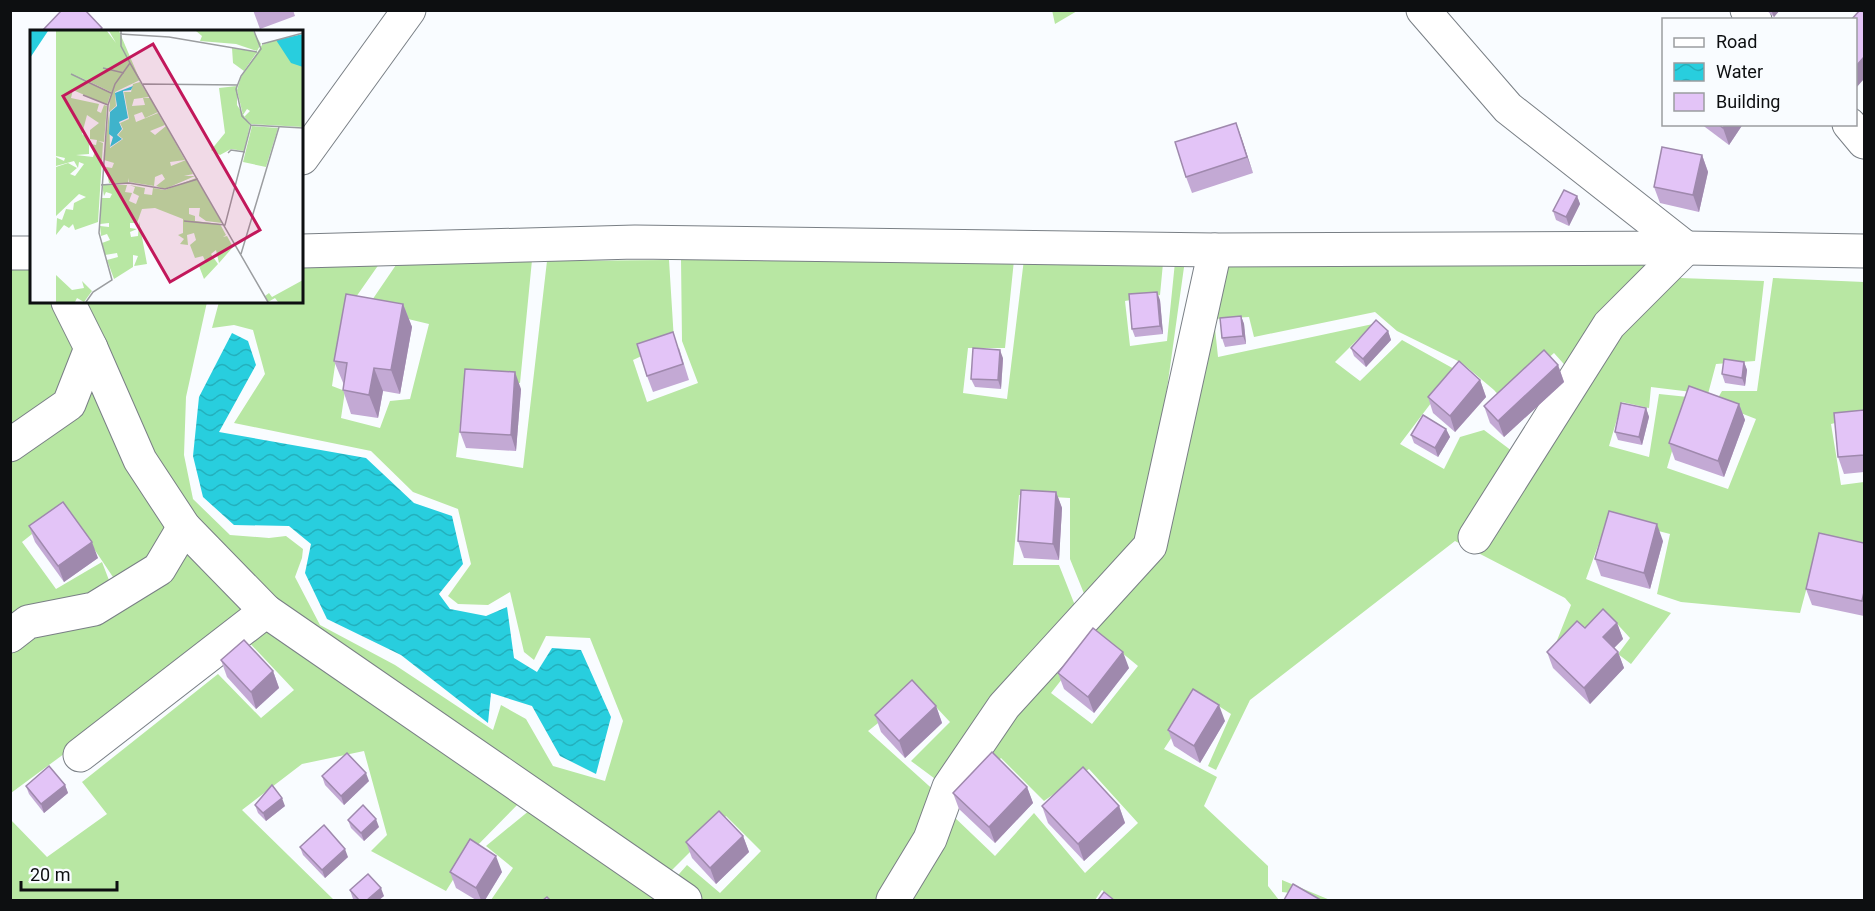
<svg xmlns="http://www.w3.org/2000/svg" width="1875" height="911" font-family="Roboto,sans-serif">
	<defs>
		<pattern id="water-waves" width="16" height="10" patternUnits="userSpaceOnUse" patternTransform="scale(1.5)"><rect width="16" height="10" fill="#28cede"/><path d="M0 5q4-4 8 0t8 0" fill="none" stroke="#23b0bd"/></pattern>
	</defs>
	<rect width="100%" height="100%" fill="#f9fcff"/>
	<g fill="#b8e7a3">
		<polygon points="1052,10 1077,10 1077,11 1055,24"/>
		<polygon points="10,257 31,257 32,302 65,302 86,341 66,400 10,438"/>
		<polygon points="384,257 342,317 332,386 345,391 341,418 380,428 390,401 410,399 429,324 366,309 398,262 532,260 520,383 466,377 456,457 523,468 547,261 669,260 674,341 633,360 647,402 698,383 682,341 681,259 1014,260 1005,348 968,348 963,393 1007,399 1024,259 1163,263 1160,295 1125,301 1130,346 1167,341 1175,262 1185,260 1146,539 1085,596 1070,559 1070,498 1019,495 1013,565 1059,565 1076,608 942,784 911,761 950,722 920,690 868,731 938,794 886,900 699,900 672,882 687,865 720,893 761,851 726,816 666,876 332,650 188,521 74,302 207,302 186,397 184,455 193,499 230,535 269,538 286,536 303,549 302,558 295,577 320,625 395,665 493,730 501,705 526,719 553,766 605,781 623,721 590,638 546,636 534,660 524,652 510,592 488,605 458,604 448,596 471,564 458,509 413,492 371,451 234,423 265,374 253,330 234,325 212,328 219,302 302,302 302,261"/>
		<polygon points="1653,257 1571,372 1554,353 1502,399 1494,390 1462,363 1397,331 1375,312 1254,337 1249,317 1214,319 1218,357 1373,324 1335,362 1360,381 1402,340 1456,370 1400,444 1444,469 1460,437 1484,430 1520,457 1652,277 1764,281 1755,361 1716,364 1708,394 1651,387 1649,408 1622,402 1609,446 1649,457 1659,394 1688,397 1667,468 1728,489 1756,419 1715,403 1722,391 1757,391 1773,278 1864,282 1864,416 1831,424 1841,485 1864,482 1864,550 1819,542 1800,613 1681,602 1657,594 1670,534 1608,518 1586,579 1671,613 1631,664 1618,654 1630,638 1609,615 1590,631 1581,624 1554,648 1571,605 1565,598 1455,541 1250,700 1216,770 1208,766 1231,714 1200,694 1164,749 1217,777 1204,806 1268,866 1268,886 1279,900 1115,900 1102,890 1095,900 903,900 950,813 995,856 1034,813 1085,873 1138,823 1089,769 1044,801 1001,758 964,794 1077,627 1092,641 1051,693 1092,724 1138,666 1087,624 1159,552 1200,261"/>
		<polygon points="92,352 179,525 119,586 66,507 22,542 56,589 102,562 112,588 11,625 11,452"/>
		<polygon points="189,533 259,610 11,793 10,651"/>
		<polygon points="270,616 523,799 469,854 446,891 371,851 387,835 364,751 302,764 242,810 334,900 11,900 10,819 47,857 107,814 82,782 218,674 261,718 294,690 245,638"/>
		<polygon points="530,810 666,900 491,900 513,868 486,846"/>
		<path d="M1282,880L1330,900C1310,900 1301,893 1282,892Z"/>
	</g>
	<polygon fill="url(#water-waves)" points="232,333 248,341 256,365 219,432 366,458 414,503 452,516 463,564 439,594 450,609 486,616 507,607 514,658 537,672 552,648 581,650 611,717 596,774 560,756 532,706 491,693 488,723 401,655 327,619 305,573 311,544 289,526 234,525 203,497 193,456 199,397"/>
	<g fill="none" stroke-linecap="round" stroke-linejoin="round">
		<g stroke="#797f85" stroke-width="35">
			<g id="minor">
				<polyline points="1423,10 1508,108 1686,248 1609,325 1475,537"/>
				<polyline points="1747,10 1755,20"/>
				<polyline points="1849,124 1864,142"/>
				<polyline points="302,158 409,10"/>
				<polyline points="302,251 635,242 1215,250 1686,248 1864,251"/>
				<polyline points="10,253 32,253"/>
				<polyline points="68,302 91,348 140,460 184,527 266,611 685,900"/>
				<polyline points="10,445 69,404 91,348"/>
				<polyline points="10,636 28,622 94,609 159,569 184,527"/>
				<polyline points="80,755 266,611"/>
				<polyline points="893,900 930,839 949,787 1004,706 1150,546 1215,250"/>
			</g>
		</g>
		<use href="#minor" stroke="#fff" stroke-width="33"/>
	</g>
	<g fill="#c3a9d4">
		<polygon points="253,10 293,10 295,16 260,29"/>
		<polygon points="1766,10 1780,10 1774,17"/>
		<polygon points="1236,123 1253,173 1192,193 1186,177"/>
		<polygon points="1701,124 1743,124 1729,145"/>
		<polygon points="1702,155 1708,172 1699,212 1660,203 1654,187"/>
		<polygon points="1577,196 1580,204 1569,226 1556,220 1553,211"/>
		<polygon points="1160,300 1163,334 1135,337 1132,329"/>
		<polygon points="403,304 412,327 400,394 383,391 378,418 351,414 343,390 344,385 334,361"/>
		<polygon points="1241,316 1244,324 1246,344 1225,347 1222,338"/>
		<polygon points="1388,331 1391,340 1366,367 1354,356 1351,348"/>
		<polygon points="679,348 689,380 653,392 647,376"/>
		<polygon points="1003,358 1001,389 975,387 971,379"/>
		<polygon points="1744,362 1747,370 1745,386 1725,383 1722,374"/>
		<polygon points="1558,365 1564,382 1504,437 1490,423 1484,406"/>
		<polygon points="1480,380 1486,397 1455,432 1433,413 1428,397"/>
		<polygon points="521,389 516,451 466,448 460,432"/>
		<polygon points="1739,404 1745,420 1724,477 1675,460 1669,443"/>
		<polygon points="1646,408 1649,417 1642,445 1618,440 1615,432"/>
		<polygon points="1864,410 1864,472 1844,474 1838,457"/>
		<polygon points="1446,429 1450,437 1438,457 1414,443 1411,435"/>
		<polygon points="1056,492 1062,508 1059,560 1024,558 1018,541"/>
		<polygon points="29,526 98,558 64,582 35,542"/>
		<polygon points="1663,541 1650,589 1601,576 1595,559"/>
		<polygon points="1864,543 1864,616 1812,605 1806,589"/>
		<polygon points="1617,623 1623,639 1614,648 1618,652 1624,668 1590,704 1553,668 1547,652 1585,628"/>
		<polygon points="221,660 273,671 279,688 256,709 227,677"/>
		<polygon points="1129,668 1094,713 1064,689 1058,673"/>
		<polygon points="936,706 942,723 905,758 881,732 875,715"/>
		<polygon points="1225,721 1200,763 1174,746 1168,730"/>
		<polygon points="322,776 369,781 344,805 325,785"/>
		<polygon points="65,785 68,793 44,813 29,794 26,786"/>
		<polygon points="1027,787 1033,803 995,843 959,809 953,793"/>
		<polygon points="255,805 285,806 266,821 258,813"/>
		<polygon points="1042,806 1119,806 1125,823 1084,861 1048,823"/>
		<polygon points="348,820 379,827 364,841 351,828"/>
		<polygon points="743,836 749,852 716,884 692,858 686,842"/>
		<polygon points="300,847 348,857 325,878 303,855"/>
		<polygon points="450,872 502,872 485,900 476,900 456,888"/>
		<polygon points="350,890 384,896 379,900 354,900 353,899"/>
	</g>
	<g fill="#9f89ad">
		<polygon points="1771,10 1780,10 1774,17"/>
		<polygon points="1864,57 1864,79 1856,88 1856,66"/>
		<polygon points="1236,123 1242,139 1253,173 1247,157"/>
		<polygon points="1726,124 1743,124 1729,145 1723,128"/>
		<polygon points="1702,155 1708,172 1699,212 1693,195"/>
		<polygon points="1577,196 1580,204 1569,226 1566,217"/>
		<polygon points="1157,292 1160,300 1163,334 1160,326"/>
		<polygon points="403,304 412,327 400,394 391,370"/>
		<polygon points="1241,316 1244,324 1246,344 1243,336"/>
		<polygon points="1388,331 1391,340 1366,367 1363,359"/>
		<polygon points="1000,350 1003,358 1001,389 998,380"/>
		<polygon points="1744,362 1747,370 1745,386 1742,378"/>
		<polygon points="1558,365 1564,382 1504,437 1498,421"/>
		<polygon points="374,368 383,391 378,418 369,395"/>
		<polygon points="515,372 521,389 516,451 511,435"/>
		<polygon points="1480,380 1486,397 1455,432 1450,416"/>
		<polygon points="1739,404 1745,420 1724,477 1718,461"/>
		<polygon points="1646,408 1649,417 1642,445 1639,437"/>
		<polygon points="1446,429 1450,437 1438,457 1435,448"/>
		<polygon points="1056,492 1062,508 1059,560 1053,544"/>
		<polygon points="1657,524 1663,541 1650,589 1644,573"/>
		<polygon points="92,542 98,558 64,582 58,566"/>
		<polygon points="1617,623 1623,639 1609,653 1603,637"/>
		<polygon points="1123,652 1129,668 1094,713 1088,697"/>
		<polygon points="1618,652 1624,668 1590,704 1584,688"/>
		<polygon points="273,671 279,688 256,709 251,692"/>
		<polygon points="1219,705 1225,721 1200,763 1194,746"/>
		<polygon points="936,706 942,723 905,758 899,741"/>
		<polygon points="366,773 369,781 344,805 341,796"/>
		<polygon points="65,785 68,793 44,813 41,804"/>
		<polygon points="1027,787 1033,803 995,843 989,827"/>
		<polygon points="282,798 285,806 266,821 263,813"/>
		<polygon points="1119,806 1125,823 1084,861 1078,844"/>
		<polygon points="376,819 379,827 364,841 361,833"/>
		<polygon points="743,836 749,852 716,884 710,868"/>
		<polygon points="345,849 348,857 325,878 322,870"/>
		<polygon points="496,856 502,872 485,900 481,900 476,888"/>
		<polygon points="381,888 384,896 379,900 367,900"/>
	</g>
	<g fill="#e3c4f7" stroke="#9f89ad" stroke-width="1.5">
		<polygon points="62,10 85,10 102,28 98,32 41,32"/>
		<polygon points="1860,10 1862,10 1864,13 1864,57 1856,66 1856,20 1851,20"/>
		<polygon points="1236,123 1247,157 1186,177 1175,142"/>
		<polygon points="1718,124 1726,124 1723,128"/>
		<polygon points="1662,147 1702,155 1693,195 1654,187"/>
		<polygon points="1564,190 1577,196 1566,217 1553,211"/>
		<polygon points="1157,292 1160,326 1132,329 1129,294"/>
		<polygon points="346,294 403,304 391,370 374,368 369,395 343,390 347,363 334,361"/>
		<polygon points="1241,316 1243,336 1222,338 1220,318"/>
		<polygon points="1376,320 1388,331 1363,359 1351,348"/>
		<polygon points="673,332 683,364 647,376 637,344"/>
		<polygon points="973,348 1000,350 998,380 971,379"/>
		<polygon points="1544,350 1558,365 1498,421 1484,406"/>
		<polygon points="1724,359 1744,362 1742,378 1722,374"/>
		<polygon points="1459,361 1480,380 1450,416 1428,397"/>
		<polygon points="465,369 515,372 511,435 460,432"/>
		<polygon points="1689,386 1739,404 1718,461 1669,443"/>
		<polygon points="1621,403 1646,408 1639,437 1615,432"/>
		<polygon points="1864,410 1864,455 1838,457 1834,413"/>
		<polygon points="1423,415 1446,429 1435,448 1411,435"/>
		<polygon points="1021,490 1056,492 1053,544 1018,541"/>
		<polygon points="63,502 92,542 58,566 29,526"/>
		<polygon points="1609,511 1657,524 1644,573 1595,559"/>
		<polygon points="1819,533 1864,543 1864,592 1862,601 1806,589"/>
		<polygon points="1603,609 1617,623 1603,637 1618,652 1584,688 1547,652 1577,621 1585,628"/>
		<polygon points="1093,628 1123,652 1088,697 1058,673"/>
		<polygon points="244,640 273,671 251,692 221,660"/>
		<polygon points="912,680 936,706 899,741 875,715"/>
		<polygon points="1193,689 1219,705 1194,746 1168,730"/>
		<polygon points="992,752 1027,787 989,827 953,793"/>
		<polygon points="347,753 366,773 341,796 322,776"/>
		<polygon points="49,766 65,785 41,804 26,786"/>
		<polygon points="1083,767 1119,806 1078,844 1042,806"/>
		<polygon points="272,785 282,798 263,813 255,805"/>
		<polygon points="363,805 376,819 361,833 348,820"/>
		<polygon points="719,811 743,836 710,868 686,842"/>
		<polygon points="324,825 345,849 322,870 300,847"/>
		<polygon points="470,839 496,856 476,888 450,872"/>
		<polygon points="368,874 381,888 367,900 359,900 350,890"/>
		<polygon points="1293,884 1319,899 1318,900 1284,900"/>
		<polygon points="1104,892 1114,900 1098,900"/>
		<polygon points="547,897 550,900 543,900"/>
	</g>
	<g transform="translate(30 30)">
		<rect width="273" height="273" fill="#f9fcff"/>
		<path d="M26,1H77L86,13L79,1H89L110,50L85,62L86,76L79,82L80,118L93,109L88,105L93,99L90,93L99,89L94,62H101L103,54L110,52L119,67L104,69L102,76L115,75L113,68H120L128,82L115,88L112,82L104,85L106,92L128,83L135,95L120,101L125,105L136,96L155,130L140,132L141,136L156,130L163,144L154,146H165L135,159L126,156L135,149L132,144L125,147L124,156L99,152V148L98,153H79L76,137L82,138L84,133L74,130L81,62L41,43L81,63L77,75L43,60L41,68L69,74L67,81L71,83L74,75L77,76L74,112L68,111L73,113L68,192L45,200L43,194L39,198L34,195L26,205L27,188L32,190L36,179L43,180L44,173L56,167L49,164L26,186V137L38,133L47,138L40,144L45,146L54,134L49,132L48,138L44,131L26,136V127L34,131L35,128L26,126ZM57,85L69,93L60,100V109L67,110L66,115L60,114L65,121L63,127L46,125L59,124V109L52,104ZM166,1H223L231,14L227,21L206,14L170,11L172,6ZM246,10L273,37V97L221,94L214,87L220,81L217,79L213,85L207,60L211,47L232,15ZM202,18L227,22L214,41L203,33ZM207,56V75L220,95L214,121L201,119L190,125L181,120L195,103L189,58ZM166,148L192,193L176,191L169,186L170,178H159V184L165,186V191L190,194L196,205L193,207L197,206L203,217L189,233L186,220L181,224L188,234L174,249L169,236L176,233L173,226L165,228L160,215L166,210L164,203L157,205L158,215L150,214L154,209L148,205L153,203V189L125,178L112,179L107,193H100V198L107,199L100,202L101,207L108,206L109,191L117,234L104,236L108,226L103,225V237L84,249L77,230L88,227L87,223L75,225L72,213L80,210L77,204L71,206L70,196L79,197V193L70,194L71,168H80L82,164L76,162L74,166L72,155H97L95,162L102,163L99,171L106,174L109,166L103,163L105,157L99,155L115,158L114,164L122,165L123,158L135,160ZM26,245L42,260L54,258L52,251L62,261L54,272L47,268L45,272H26ZM273,250V272H248L245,268L238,272L235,266L239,263L242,267Z" fill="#b8e7a3" fill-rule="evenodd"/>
		<path d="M222,96L248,98L236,137L213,132Z" fill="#b8e7a3"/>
		<path d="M0,1H18L0,28ZM273,4V37L261,33L246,10ZM103,56L101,60L93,61L98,88L89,92L92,99L87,105L92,109L80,117L83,107L79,104L80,82L87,76L85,63Z" fill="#28cede"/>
		<path fill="none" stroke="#9b9da0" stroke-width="1.5" d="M91,1V16L100,33M224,1L231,19L211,46L206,59L212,86L221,95L273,98M90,4L139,7L227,22M232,14L273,3M73,38L94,43M41,44L81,63M113,54L208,55M53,65L78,75M198,123L201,120L215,122M71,155L99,153L135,159L168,149M154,191L195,195L221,95M211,224L249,97M56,272L63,262L82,250L69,203L78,75L85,54L100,33L238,272"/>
		<path fill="#c2185b" fill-opacity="0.15" stroke="#c2185b" stroke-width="3" d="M123,14L230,200L140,252L33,66Z"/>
		<rect width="273" height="273" fill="none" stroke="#0d0f11" stroke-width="3"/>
	</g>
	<rect width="1875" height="911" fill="none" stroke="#0d0f11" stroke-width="24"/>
	<rect x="1662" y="18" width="195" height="108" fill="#f9fcff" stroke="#9b9da0" stroke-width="1.5"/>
	<rect x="1674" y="38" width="30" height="9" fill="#ffffff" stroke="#9b9da0" stroke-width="1.5"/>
	<text x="1716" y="48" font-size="18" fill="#0d0f11">Road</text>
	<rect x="1674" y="63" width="30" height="18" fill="url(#water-waves)" stroke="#9b9da0" stroke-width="1.5"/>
	<text x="1716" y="78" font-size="18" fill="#0d0f11">Water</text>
	<rect x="1674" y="93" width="30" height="18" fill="#e3c4f7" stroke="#9b9da0" stroke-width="1.5"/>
	<text x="1716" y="108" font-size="18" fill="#0d0f11">Building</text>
	<path d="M21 881v9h96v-9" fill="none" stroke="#0d0f11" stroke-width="3"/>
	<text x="30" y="881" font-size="18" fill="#0d0f11" stroke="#f9fcff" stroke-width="4.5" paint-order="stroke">20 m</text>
</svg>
